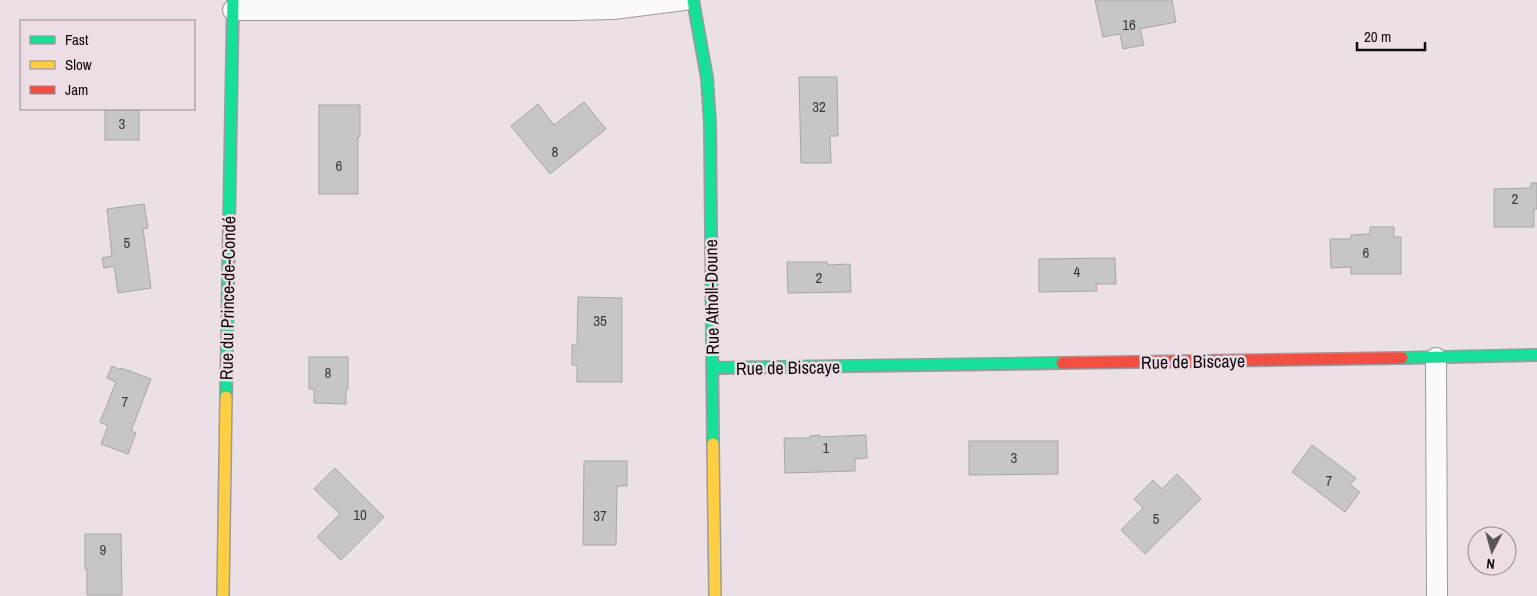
<svg xmlns="http://www.w3.org/2000/svg" width="1537" height="596" font-family="'Archivo Narrow',sans-serif">
	<rect width="100%" height="100%" fill="#eae0e6"/>
	<g fill="#c7c6c6" stroke="#a7a5a6">
		<polygon points="1095,0 1172,0 1176,22 1140,29 1144,45 1123,49 1120,34 1103,37"/>
		<polygon points="799,77 837,77 838,136 830,136 831,163 801,163"/>
		<polygon points="584,102 606,129 550,174 511,126 538,104 554,125"/>
		<polygon points="319,105 360,105 360,137 358,137 358,194 319,194"/>
		<rect x="105" y="109" width="34" height="31"/>
		<polygon points="1531,183 1537,183 1537,209 1534,209 1534,227 1494,227 1494,189 1531,188"/>
		<polygon points="144,204 148,228 143,229 151,288 118,293 114,266 104,268 102,258 112,256 107,209"/>
		<polygon points="1370,227 1394,227 1394,237 1401,237 1401,274 1351,274 1351,267 1331,268 1330,239 1351,239 1351,235 1370,234"/>
		<polygon points="1115,258 1116,284 1096,284 1097,291 1039,292 1039,259"/>
		<polygon points="787,262 827,262 828,265 850,264 851,292 788,293"/>
		<polygon points="578,297 622,298 622,382 577,382 577,365 572,365 572,345 577,345"/>
		<polygon points="309,357 348,357 348,389 346,390 346,404 314,403 314,389 309,389"/>
		<polygon points="112,366 121,370 121,368 151,379 131,431 136,433 128,454 101,444 108,426 100,422 116,382 107,378"/>
		<polygon points="820,435 820,437 866,435 867,458 855,459 855,471 785,473 784,438 810,438 810,436"/>
		<polygon points="969,441 1058,441 1058,474 969,475"/>
		<polygon points="1312,445 1356,478 1350,485 1360,492 1345,512 1292,472"/>
		<polygon points="584,461 627,461 627,486 617,486 616,545 583,545"/>
		<polygon points="335,468 384,517 341,560 317,537 340,514 314,489"/>
		<polygon points="1177,474 1201,499 1145,554 1121,530 1143,508 1134,499 1153,480 1162,489"/>
		<polygon points="85,534 121,534 122,595 87,595 87,569 85,569"/>
	</g>
	<g fill="none" stroke-linecap="round" stroke-linejoin="round">
		<g stroke="#9f989c" stroke-width="22">
			<g id="street">
				<polyline points="233,10 573,10 613,9 684,0"/>
				<polyline points="1436,358 1437,596"/>
			</g>
		</g>
		<g stroke="#9f989c" stroke-width="14">
			<g id="fast">
				<polyline points="693,0 707,78 710,123 713,444"/>
				<polyline points="1402,358 1537,355"/>
				<polyline points="713,368 1062,363"/>
				<polyline points="226,397 233,0"/>
			</g>
		</g>
		<g stroke="#9f989c" stroke-width="14">
			<g id="slow">
				<polyline points="713,444 715,596"/>
				<polyline points="223,596 226,397"/>
			</g>
		</g>
		<g stroke="#9f989c" stroke-width="14">
			<polyline id="jam" points="1062,363 1402,358"/>
		</g>
		<use href="#street" stroke="#fcfafb" stroke-width="20"/>
		<use href="#fast" stroke="#16e098" stroke-width="11"/>
		<use href="#slow" stroke="#ffcf43" stroke-width="11"/>
		<use href="#jam" stroke="#f24e42" stroke-width="11"/>
	</g>
	<g text-anchor="middle" stroke-width="5" stroke-linejoin="round" paint-order="stroke">
		<g font-size="15" fill="#3e3a3c">
			<text x="1129" y="30">16</text>
			<text x="819" y="112">32</text>
			<text x="122" y="129">3</text>
			<text x="555" y="157">8</text>
			<text x="339" y="171">6</text>
			<text x="1515" y="204">2</text>
			<text x="127" y="248">5</text>
			<text x="1366" y="258">6</text>
			<text x="1077" y="277">4</text>
			<text x="819" y="283">2</text>
			<text x="600" y="326">35</text>
			<text x="328" y="378">8</text>
			<text x="125" y="407">7</text>
			<text x="826" y="453">1</text>
			<text x="1014" y="463">3</text>
			<text x="1329" y="486">7</text>
			<text x="360" y="520">10</text>
			<text x="600" y="521">37</text>
			<text x="1156" y="524">5</text>
			<text x="103" y="555">9</text>
		</g>
		<g font-size="18" fill="#100b0e" stroke="#eddde7">
			<text transform="translate(712 297) rotate(-91)" y="6">Rue Atholl-Doune</text>
			<text transform="translate(228 298) rotate(-89)" y="6">Rue du Prince-de-Condé</text>
			<text transform="translate(1193 362) rotate(-1)" y="6">Rue de Biscaye</text>
			<text transform="translate(788 368) rotate(-1)" y="6">Rue de Biscaye</text>
		</g>
	</g>
	<rect x="20" y="20" width="175" height="90" fill="#eddde7" stroke="#958990"/>
	<rect x="30" y="36" width="25" height="8" fill="#16e098" stroke="#958990"/>
	<text x="65" y="45" font-size="15" fill="#100b0e">Fast</text>
	<rect x="30" y="61" width="25" height="8" fill="#ffcf43" stroke="#958990"/>
	<text x="65" y="70" font-size="15" fill="#100b0e">Slow</text>
	<rect x="30" y="86" width="25" height="8" fill="#f24e42" stroke="#958990"/>
	<text x="65" y="95" font-size="15" fill="#100b0e">Jam</text>
	<g transform="translate(1492 551) rotate(186)"><circle r="24" fill="#eddde7" stroke="#958990"/>
	<path d="M0-4L9 19L0 12L-9 19Z" fill="#5c565a"/>
	<text y="-8" font-size="14" font-weight="bold" text-anchor="middle" fill="#100b0e">N</text>
	</g>
	<path d="M1357 42v8h68v-8" fill="none" stroke="#100b0e" stroke-width="2.5"/>
	<text x="1364" y="42" font-size="15" fill="#100b0e" stroke="#eddde7" stroke-width="4" paint-order="stroke">20 m</text>
</svg>
